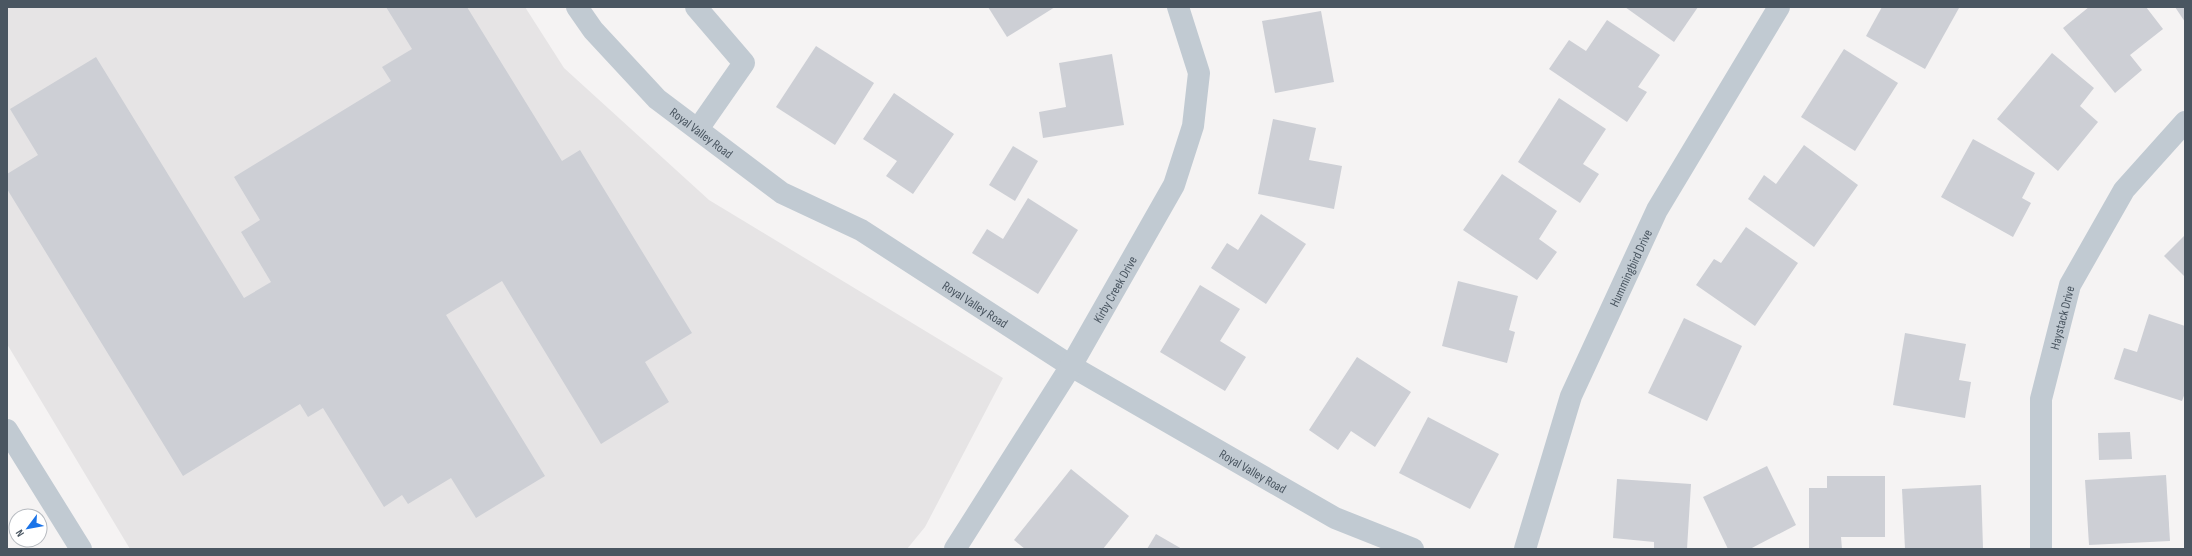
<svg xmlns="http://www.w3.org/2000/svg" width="2192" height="556" font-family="'Sofia Sans Condensed',sans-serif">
	<rect width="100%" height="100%" fill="#f5f3f3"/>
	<polygon fill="#e6e4e5" points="7,7 525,7 564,68 709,200 1003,378 925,527 907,549 130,549 7,344"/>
	<g fill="#cdcfd5">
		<polygon points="386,7 467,7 562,161 580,150 692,333 645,362 669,402 601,444 502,281 446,315 545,476 476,518 451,478 408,504 402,495 384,507 323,408 308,417 300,404 183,476 7,189 7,174 38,155 10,109 96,57 244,298 271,282 241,232 260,220 234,177 391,81 382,67 412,49"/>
		<polygon points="988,7 1055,7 1007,37"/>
		<polygon points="1625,7 1698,7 1674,42"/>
		<polygon points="1882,7 1957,7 1959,8 1925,69 1866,36"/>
		<polygon points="2089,7 2146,7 2163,29 2130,55 2142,70 2115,93 2063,28"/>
		<polygon points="2175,7 2185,7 2185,22"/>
		<polygon points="1321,11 1334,82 1275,93 1262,21"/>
		<polygon points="1607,20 1660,55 1638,87 1647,92 1627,122 1549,69 1569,40 1586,51"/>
		<polygon points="816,46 874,83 835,145 776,107"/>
		<polygon points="1844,49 1898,83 1855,151 1801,117"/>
		<polygon points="2052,53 2094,88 2080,106 2098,122 2058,171 1997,119"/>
		<polygon points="1112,54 1124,125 1043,138 1039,112 1066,107 1059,63"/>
		<polygon points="894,93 954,134 913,194 886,176 897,161 863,139"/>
		<polygon points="1559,98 1606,129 1583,164 1599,174 1580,203 1518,162"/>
		<polygon points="1273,119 1316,128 1309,160 1342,166 1334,209 1258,194"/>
		<polygon points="1973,139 2035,173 2022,198 2031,203 2013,237 1941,197"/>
		<polygon points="1804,145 1858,185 1814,247 1748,199 1764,175 1776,184"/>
		<polygon points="1013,146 1038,161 1015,201 989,185"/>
		<polygon points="1502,174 1557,211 1539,239 1557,252 1537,280 1463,230"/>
		<polygon points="1028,198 1078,230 1038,294 972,253 987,229 1003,239"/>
		<polygon points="1261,214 1306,244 1266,304 1211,268 1227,243 1238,250"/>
		<polygon points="1746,227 1798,263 1755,326 1696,285 1714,259 1721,263"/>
		<polygon points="2185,235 2185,277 2164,256"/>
		<polygon points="1458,281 1518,296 1509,330 1515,332 1507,363 1442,346"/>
		<polygon points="1200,285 1240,309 1220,341 1246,357 1225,391 1160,352"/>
		<polygon points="2149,314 2185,326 2185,393 2182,401 2114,379 2124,348 2137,352"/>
		<polygon points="1684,318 1742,346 1707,421 1648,393"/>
		<polygon points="1905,333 1966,344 1959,380 1971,382 1965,418 1893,405"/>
		<polygon points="1357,357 1411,392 1375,447 1351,431 1338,450 1309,430"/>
		<polygon points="1428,417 1499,454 1470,509 1399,473"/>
		<polygon points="2130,432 2132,459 2099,460 2098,433"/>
		<polygon points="1767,466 1796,525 1750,549 1728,549 1703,497"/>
		<polygon points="1071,469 1129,516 1103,549 1025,549 1014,540"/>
		<polygon points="2166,475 2170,541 2089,545 2085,480"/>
		<polygon points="1827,476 1885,476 1885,537 1841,537 1842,549 1809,549 1809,488 1827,488"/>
		<polygon points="1617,479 1691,484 1687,549 1654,549 1654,542 1613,538"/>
		<polygon points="1981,485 1983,548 1905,549 1902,489"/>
		<polygon points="1156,534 1182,549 1147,549"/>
	</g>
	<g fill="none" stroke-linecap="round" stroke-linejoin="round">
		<g stroke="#c1cad2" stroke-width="22">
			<path id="s1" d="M577,7L593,30L657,99L782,193L861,230L1071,366L1335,518L1413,549"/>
			<polyline points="696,7 744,63 698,129"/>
			<polyline points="7,430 81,549"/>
			<path id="s2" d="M955,549L1071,366L1174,185L1193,126L1199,73L1178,7"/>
			<path id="s3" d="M1525,549L1571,396L1657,210L1779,7"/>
			<path id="s4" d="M2041,549V399L2070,285L2124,190L2185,122"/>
		</g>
	</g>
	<g text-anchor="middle" stroke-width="3.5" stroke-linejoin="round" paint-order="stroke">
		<g font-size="13" fill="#4a5661" stroke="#fff">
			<text dy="5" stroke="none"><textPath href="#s1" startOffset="178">Royal Valley Road</textPath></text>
			<text dy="5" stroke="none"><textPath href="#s3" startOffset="301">Hummingbird Drive</textPath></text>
			<text dy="5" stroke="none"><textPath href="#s2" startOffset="305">Kirby Creek Drive</textPath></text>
			<text dy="5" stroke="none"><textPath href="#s1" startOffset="502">Royal Valley Road</textPath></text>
			<text dy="5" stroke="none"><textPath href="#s4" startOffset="234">Haystack Drive</textPath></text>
			<text dy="5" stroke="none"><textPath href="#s1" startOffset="826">Royal Valley Road</textPath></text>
		</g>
	</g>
	<rect width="2192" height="556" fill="none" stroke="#4a5661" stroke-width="16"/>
	<g transform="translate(28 528) rotate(238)"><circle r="19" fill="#ffffff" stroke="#b7bbc0"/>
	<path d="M0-3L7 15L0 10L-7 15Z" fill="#1a73e8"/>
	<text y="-6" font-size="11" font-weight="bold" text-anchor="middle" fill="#4a5661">N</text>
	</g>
</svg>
